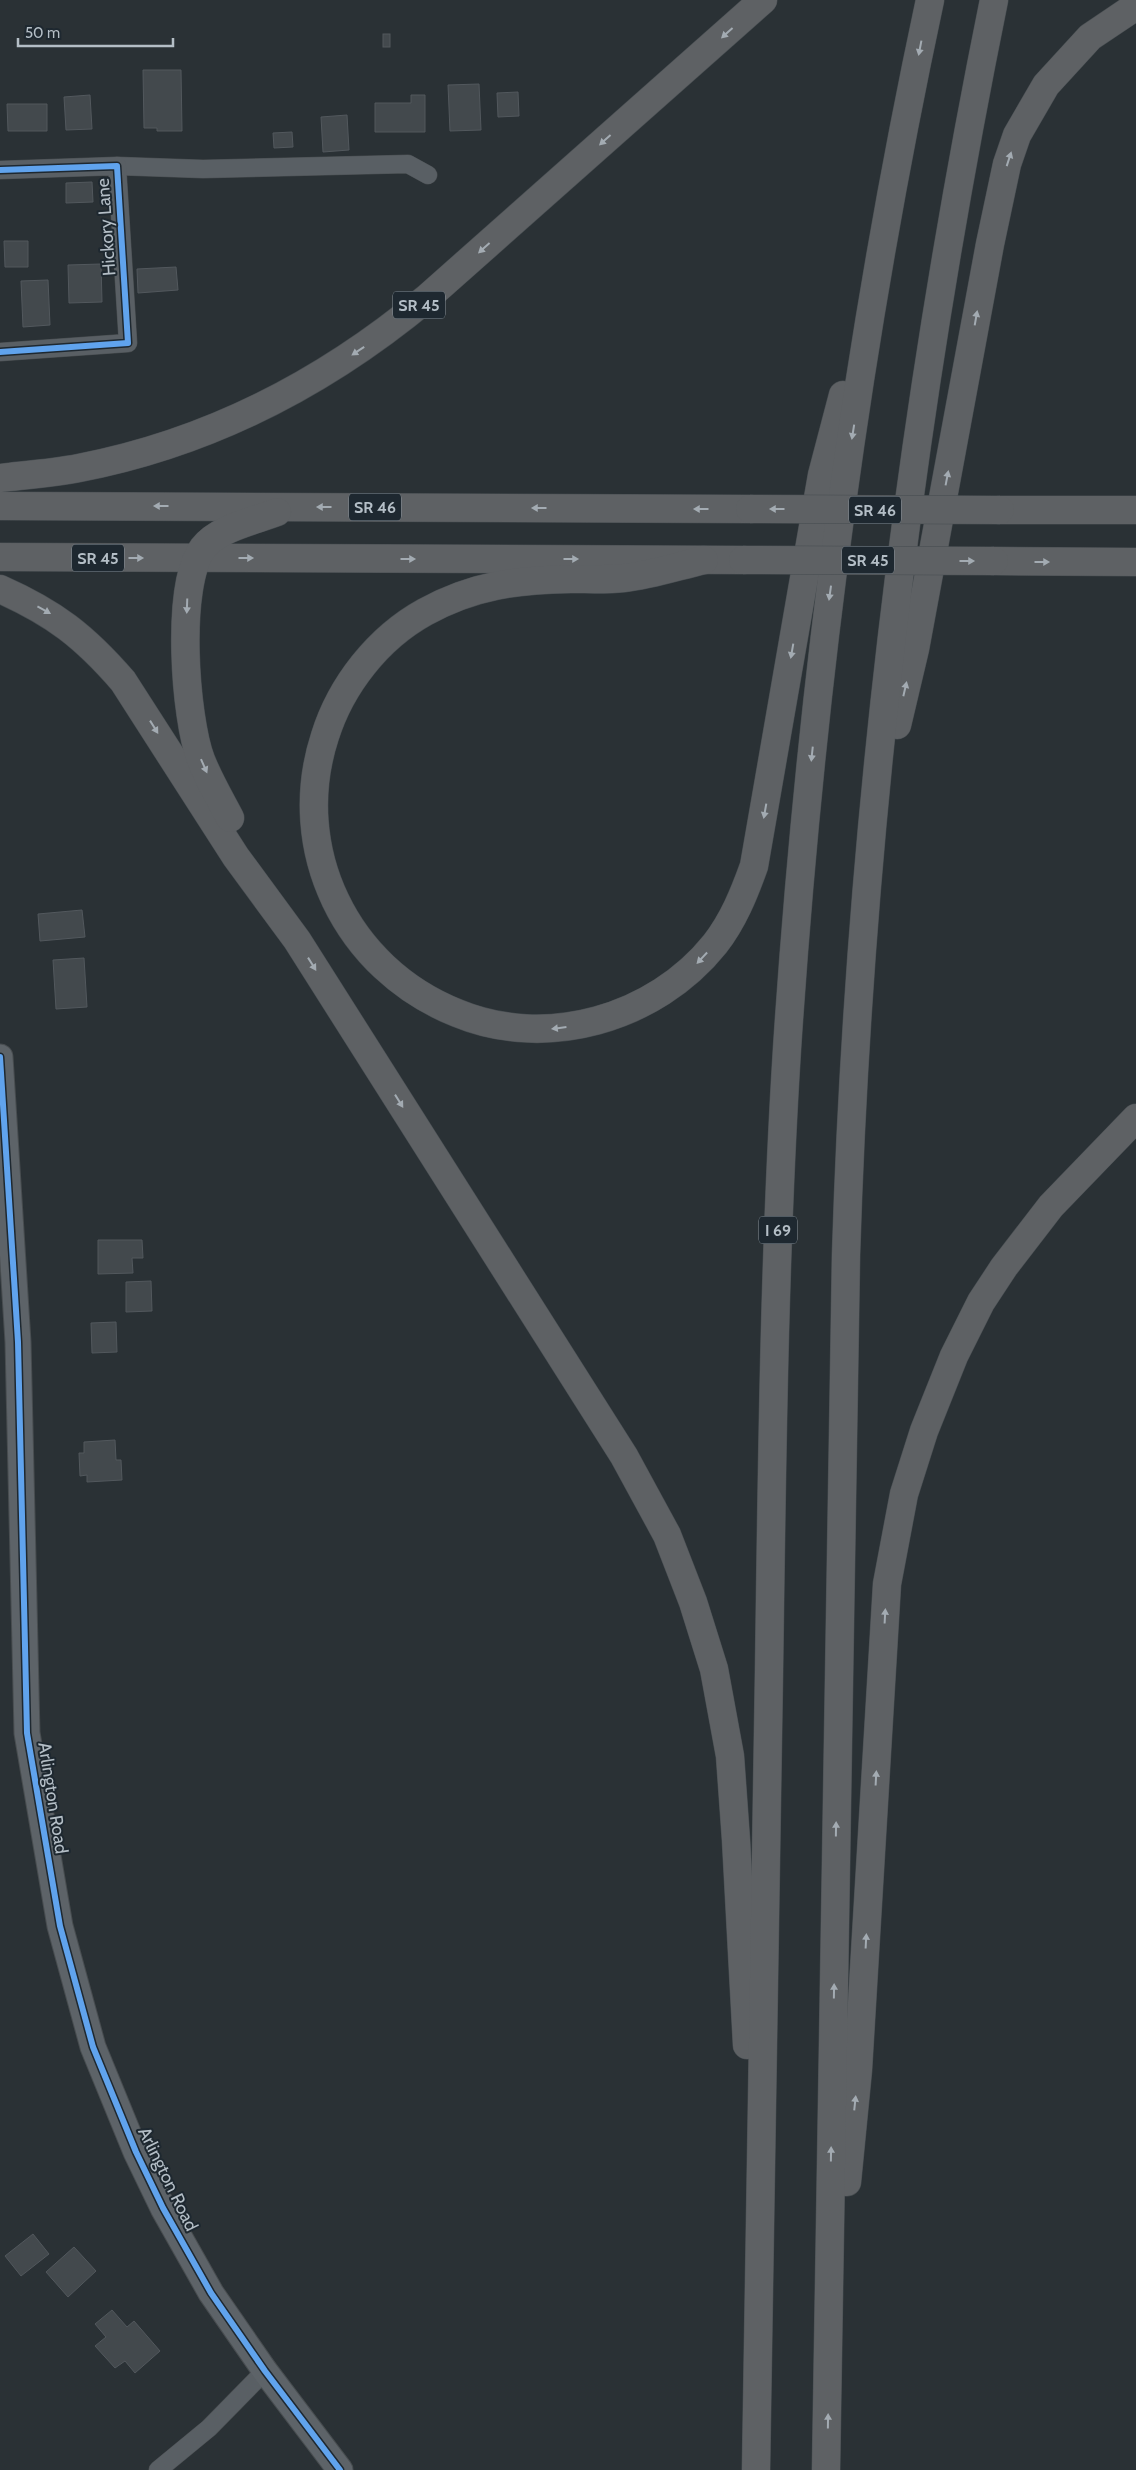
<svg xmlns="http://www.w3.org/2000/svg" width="1136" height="2470" font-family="Cabin,sans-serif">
	<rect width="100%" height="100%" fill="#2a3135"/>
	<g fill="#43494d" stroke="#52585d">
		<rect x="383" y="34" width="7" height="13"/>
		<polygon points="143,70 181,70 182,131 157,131 157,128 144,128"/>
		<polygon points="479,84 481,130 450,131 448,85"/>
		<polygon points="518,92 519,116 498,117 497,93"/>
		<polygon points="90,95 92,129 66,130 64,97"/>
		<polygon points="411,95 425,95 425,132 375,132 375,103 411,103"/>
		<polygon points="7,104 47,104 47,131 8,131"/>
		<polygon points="347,115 349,150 323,152 321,117"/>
		<polygon points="292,132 293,147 274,148 273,133"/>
		<polygon points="92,182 93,202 66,203 66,183"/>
		<polygon points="4,241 28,241 28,267 5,267"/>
		<polygon points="101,264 102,302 69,303 68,265"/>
		<polygon points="176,267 178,290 138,293 137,269"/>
		<polygon points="48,280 50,325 23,327 21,281"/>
		<polygon points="82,910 85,937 40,941 38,914"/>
		<polygon points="84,958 87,1007 56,1009 53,960"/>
		<polygon points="98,1240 142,1240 143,1258 132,1258 133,1273 98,1274"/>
		<polygon points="151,1281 152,1311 126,1312 126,1282"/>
		<polygon points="116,1322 117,1352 92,1353 91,1323"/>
		<polygon points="115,1440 116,1460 121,1460 122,1480 87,1482 87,1475 80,1476 79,1453 84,1453 84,1442"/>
		<polygon points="33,2234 49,2254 21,2276 5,2256"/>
		<polygon points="74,2247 96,2271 68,2297 46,2272"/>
		<polygon points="112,2310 127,2327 134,2321 160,2351 135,2373 125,2361 115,2368 95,2346 106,2337 95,2324"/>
	</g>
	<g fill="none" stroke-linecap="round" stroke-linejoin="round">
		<g stroke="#484d50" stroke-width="19">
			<g id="street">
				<polyline points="117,166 203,169 408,164 428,175"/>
				<polyline points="0,170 117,166 128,343 0,352"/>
				<polyline points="158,2470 209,2428 265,2371"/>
			</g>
		</g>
		<g stroke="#484d50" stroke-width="27">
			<polyline id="secondary" points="0,1057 18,1342 27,1733 60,1926 93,2047 136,2152 163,2208 211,2293 265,2371 340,2470"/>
		</g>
		<g stroke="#474d51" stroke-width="29">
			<g id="highway">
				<path d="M0,478C26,475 53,473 79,468C209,443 326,382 427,298L763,0"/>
				<polyline points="0,506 750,509"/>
				<polyline points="1000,510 1136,510"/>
				<polyline points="0,557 743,560"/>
				<path d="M704,560C678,566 651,575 624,578C607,580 589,579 571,579C517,580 474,585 425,612C378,638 341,685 325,736C288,849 346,969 457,1013C546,1050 655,1019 715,944C733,921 744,894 754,866L822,475L843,395"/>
				<polyline points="994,561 1136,562"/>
				<path d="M0,589C54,613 84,636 123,681L236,857L297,940L624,1456L667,1535L693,1602L714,1669L730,1756L736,1840L747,2045"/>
				<polyline points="897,725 915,649 990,244 1007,164 1017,135 1046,85 1090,37 1136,6"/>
				<path d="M230,818C220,799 209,780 201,760C185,718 175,585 203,548C218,528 254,521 277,512"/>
				<polyline points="847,2182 858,2070 887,1584 904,1494 924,1431 954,1356 981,1302 1004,1267 1051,1206 1136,1118"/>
				<path d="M756,2470C761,2204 765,1938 769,1672C772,1464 774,1257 787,1049C810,697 856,345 930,0"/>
				<path d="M826,2470L846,1255C859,833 910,414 994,0"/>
			</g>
		</g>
		<use href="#street" stroke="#595f64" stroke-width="18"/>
		<use href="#secondary" stroke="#5d6368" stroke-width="25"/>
		<use href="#highway" stroke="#5e6164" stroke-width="28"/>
		<g stroke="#474d51" stroke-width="29" stroke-linecap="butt">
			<g id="highway-bridge">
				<polyline points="750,509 1000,510"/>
				<polyline points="743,560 994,561"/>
			</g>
		</g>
		<use href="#highway-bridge" stroke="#5e6164" stroke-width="28"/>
		<g stroke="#1e2830" stroke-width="9">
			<g id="cycleway">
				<polyline points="0,170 117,166 128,343 0,352"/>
				<polyline points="0,1057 18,1342 27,1733 60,1926 93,2047 136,2152 163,2208 211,2293 265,2371 340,2470"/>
			</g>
		</g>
		<use href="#cycleway" stroke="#60a3ed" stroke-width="6"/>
	</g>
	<defs><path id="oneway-solid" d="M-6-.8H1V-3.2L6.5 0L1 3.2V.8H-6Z" transform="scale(1.25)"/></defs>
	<g fill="#a3abb2">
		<use href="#oneway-solid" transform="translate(727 33) rotate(138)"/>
		<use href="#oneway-solid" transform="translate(920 48) rotate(101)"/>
		<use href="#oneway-solid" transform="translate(605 140) rotate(138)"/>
		<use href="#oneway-solid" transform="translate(1009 159) rotate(-72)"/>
		<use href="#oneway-solid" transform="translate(484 248) rotate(138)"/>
		<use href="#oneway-solid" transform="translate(976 318) rotate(-80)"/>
		<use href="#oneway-solid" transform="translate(358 351) rotate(146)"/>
		<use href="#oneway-solid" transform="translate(853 432) rotate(99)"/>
		<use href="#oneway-solid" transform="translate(947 478) rotate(-79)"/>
		<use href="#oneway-solid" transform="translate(161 506) rotate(-180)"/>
		<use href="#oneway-solid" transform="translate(324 507) rotate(-180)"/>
		<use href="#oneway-solid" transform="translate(539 508) rotate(-180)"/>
		<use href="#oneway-solid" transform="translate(701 509) rotate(-180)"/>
		<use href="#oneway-solid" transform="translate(777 509) rotate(-180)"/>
		<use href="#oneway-solid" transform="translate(136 558)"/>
		<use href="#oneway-solid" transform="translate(246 558)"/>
		<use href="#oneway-solid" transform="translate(408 559)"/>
		<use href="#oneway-solid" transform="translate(571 559)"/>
		<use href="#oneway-solid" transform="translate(967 561)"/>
		<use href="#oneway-solid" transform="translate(1042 562)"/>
		<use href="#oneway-solid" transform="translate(830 593) rotate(98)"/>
		<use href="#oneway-solid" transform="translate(187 606) rotate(92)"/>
		<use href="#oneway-solid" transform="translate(44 610) rotate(29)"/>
		<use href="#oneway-solid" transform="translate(792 651) rotate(100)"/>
		<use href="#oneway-solid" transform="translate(905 689) rotate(-77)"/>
		<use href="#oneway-solid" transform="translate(154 727) rotate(58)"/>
		<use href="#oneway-solid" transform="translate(812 754) rotate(96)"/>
		<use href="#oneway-solid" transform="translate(204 766) rotate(66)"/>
		<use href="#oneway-solid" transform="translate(765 811) rotate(100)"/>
		<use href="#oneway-solid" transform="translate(702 958) rotate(133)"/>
		<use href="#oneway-solid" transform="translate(312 964) rotate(58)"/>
		<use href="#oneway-solid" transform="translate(559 1028) rotate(173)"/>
		<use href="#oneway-solid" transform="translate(399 1101) rotate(58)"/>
		<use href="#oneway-solid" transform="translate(885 1616) rotate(-87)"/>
		<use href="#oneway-solid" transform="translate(876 1778) rotate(-87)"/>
		<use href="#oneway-solid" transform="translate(836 1829) rotate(-89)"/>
		<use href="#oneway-solid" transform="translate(866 1941) rotate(-87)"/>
		<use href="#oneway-solid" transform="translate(834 1991) rotate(-89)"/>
		<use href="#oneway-solid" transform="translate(855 2103) rotate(-84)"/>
		<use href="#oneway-solid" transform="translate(831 2154) rotate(-89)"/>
		<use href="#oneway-solid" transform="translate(828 2421) rotate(-89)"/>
	</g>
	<g text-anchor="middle" stroke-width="4" stroke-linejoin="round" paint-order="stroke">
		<g fill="#1e2830" stroke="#879199" stroke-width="1">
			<rect x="393" y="291.5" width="52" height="27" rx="4"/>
			<rect x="349" y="493.5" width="52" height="27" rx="4"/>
			<rect x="849" y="496.5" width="52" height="27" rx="4"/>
			<rect x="72" y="544.5" width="52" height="27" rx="4"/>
			<rect x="842" y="546.5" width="52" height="27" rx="4"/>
			<rect x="759" y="1216.5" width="38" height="27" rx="4"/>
		</g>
		<g font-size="16" font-weight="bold" fill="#b4bec6">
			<text x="419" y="311">SR 45</text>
			<text x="375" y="513">SR 46</text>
			<text x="875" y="516">SR 46</text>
			<text x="98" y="564">SR 45</text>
			<text x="868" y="566">SR 45</text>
			<text x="778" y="1236">I 69</text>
		</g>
		<g font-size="18" fill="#b4bec6" stroke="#1e2830">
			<text transform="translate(106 227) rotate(-94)" y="6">Hickory Lane</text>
			<text transform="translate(53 1798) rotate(81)" y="6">Arlington Road</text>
			<text transform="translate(168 2179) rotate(64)" y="6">Arlington Road</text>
		</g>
	</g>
	<path d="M18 38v8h155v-8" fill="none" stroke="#b4bec6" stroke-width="2.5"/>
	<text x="25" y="38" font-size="15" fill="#b4bec6" stroke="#1e2830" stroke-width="4" paint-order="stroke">50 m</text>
</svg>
